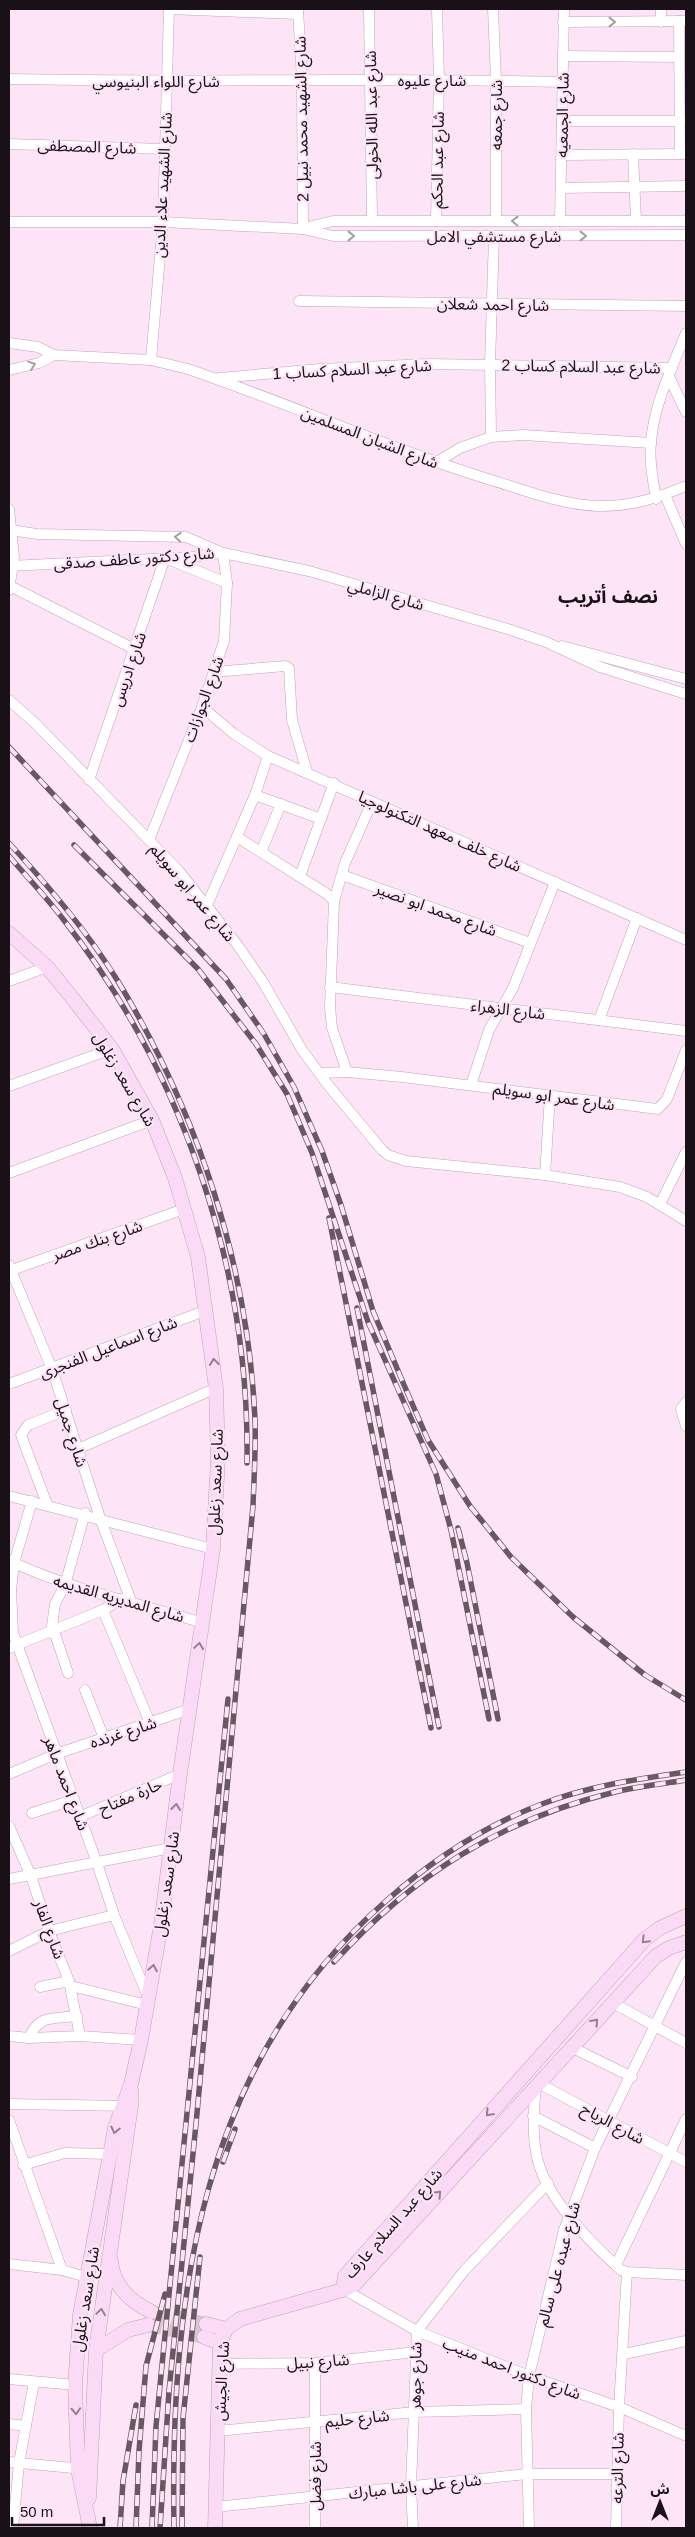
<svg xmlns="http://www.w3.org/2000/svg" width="695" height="2537" font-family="Helvetica,'Noto Sans Arabic',sans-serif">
	<rect width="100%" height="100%" fill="#fde5f7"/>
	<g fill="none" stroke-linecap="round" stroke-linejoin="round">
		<g stroke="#dbc5d5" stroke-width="14" stroke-dasharray="14 7" stroke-linecap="butt">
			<polyline points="152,2312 206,2324"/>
			<polyline points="148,2325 204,2337"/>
		</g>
		<g stroke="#c0a3b9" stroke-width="11">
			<g id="minor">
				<polyline points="169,9 298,14"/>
				<polyline points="298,9 302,80 303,229"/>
				<polyline points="369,9 372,220"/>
				<polyline points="493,9 496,80 496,220"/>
				<polyline points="661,9 661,22"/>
				<polyline points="679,21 680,154"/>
				<polyline points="563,22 686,21"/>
				<polyline points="563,56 679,57"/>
				<path d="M9,79C193,83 378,77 563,82"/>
				<polyline points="562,121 680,121"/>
				<polyline points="9,144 164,149"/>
				<polyline points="633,154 636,221"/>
				<polyline points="562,155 686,154"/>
				<polyline points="561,188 686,186"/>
				<polyline points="436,221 439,79 437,9"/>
				<polyline points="560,221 564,9"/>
				<polyline points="9,222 163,222 303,229 333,236 686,235"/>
				<polyline points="304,228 333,221 686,221"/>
				<polyline points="299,301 686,306"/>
				<path d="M9,343L38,347L54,355L151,360L188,369C290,404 388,448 491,480C525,490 562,505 598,506C630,507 657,498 686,486"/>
				<polyline points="151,360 163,222 169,9"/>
				<polyline points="9,370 39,363 54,355"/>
				<polyline points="669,377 686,412"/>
				<polyline points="219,378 320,369 427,364 672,368"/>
				<polyline points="491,437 490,364 494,236"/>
				<polyline points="435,463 460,448 491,437 523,435 651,443"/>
				<polyline points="665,495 686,544"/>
				<path d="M656,499C653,480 649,461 651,442C654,404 672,368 686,333"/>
				<polyline points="9,509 14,557 9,590"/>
				<polyline points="10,530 37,534 186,537 223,553 309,571 511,630 546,642 600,667 686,694"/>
				<polyline points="9,566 192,557 222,553"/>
				<polyline points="10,586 134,649"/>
				<polyline points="562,646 686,679"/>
				<polyline points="214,672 285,666 289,668 292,720 307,772"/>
				<polyline points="9,700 36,724 179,871 236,943 263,982 302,1050 328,1085 382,1150 388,1155 406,1161 545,1175 620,1187 647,1197 686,1221"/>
				<polyline points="202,707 234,734 268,756 686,940"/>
				<polyline points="89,780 165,558 227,583"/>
				<polyline points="255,795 321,819"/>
				<polyline points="237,837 327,894 334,901 330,1007 332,1028 347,1072"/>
				<polyline points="149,840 202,707 224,641 227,583 223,553"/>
				<polyline points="261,852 281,804"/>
				<polyline points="342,875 530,943"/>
				<polyline points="300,876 334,783"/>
				<polyline points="334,901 345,863 372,802"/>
				<polyline points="207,905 255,795 268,756"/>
				<polyline points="9,981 47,967"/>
				<polyline points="330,987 686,1031"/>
				<polyline points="599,1020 637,918"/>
				<polyline points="320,1073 347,1072 402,1077 658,1109 667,1099 686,1050"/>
				<polyline points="471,1085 489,1030 513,988 555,882"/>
				<polyline points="9,1086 112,1049"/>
				<polyline points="9,1173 152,1120"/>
				<polyline points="545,1175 550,1095"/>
				<polyline points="660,1204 686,1152"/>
				<polyline points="9,1265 52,1369 100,1518 131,1601"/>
				<polyline points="9,1271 184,1209"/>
				<polyline points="9,1384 207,1310"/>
				<polyline points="686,1402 681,1409 686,1426"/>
				<polyline points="78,1449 216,1388"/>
				<polyline points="9,1496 213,1549"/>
				<polyline points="32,1501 14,1563 11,1590 13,1633 97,1863 114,1915 148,1997"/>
				<polyline points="47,1504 21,1435 28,1425 66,1410"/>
				<path d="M10,1561C71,1590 138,1603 203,1623"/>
				<polyline points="103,1610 150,1723"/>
				<polyline points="54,1631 68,1673"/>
				<polyline points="51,1633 55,1604 65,1585 85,1513"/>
				<polyline points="9,1648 103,1610 122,1599"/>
				<polyline points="85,1690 104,1738"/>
				<polyline points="9,1774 56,1754 190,1709"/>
				<polyline points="32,1813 73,1800"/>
				<polyline points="79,1817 180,1774"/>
				<polyline points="9,1826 31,1876 49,1931 69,1981 80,2036"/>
				<polyline points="9,1879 171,1848"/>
				<polyline points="9,1951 49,1931 114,1915"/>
				<polyline points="71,1986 147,2005"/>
				<polyline points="40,1987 69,1981"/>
				<polyline points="613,2003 686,2043"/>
				<polyline points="9,2036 29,2038 80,2036 141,2040"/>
				<path d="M29,2038C39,2014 53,2019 77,2016"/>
				<polyline points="573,2048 632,2077"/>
				<polyline points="540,2084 686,2162"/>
				<path d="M536,2089C533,2112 532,2134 537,2157C545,2197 592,2244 621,2270L627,2272L686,2275"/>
				<polyline points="9,2104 130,2106"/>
				<polyline points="533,2116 595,2148"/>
				<polyline points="9,2120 62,2270"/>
				<polyline points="23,2165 65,2153 110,2154"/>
				<polyline points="9,2264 62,2270 86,2277"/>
				<polyline points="616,2265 686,2119"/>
				<polyline points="343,2289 417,2331 529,2376 619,2407 686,2436"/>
				<polyline points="624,2354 686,2341"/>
				<polyline points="315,2363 315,2528"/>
				<polyline points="219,2364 315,2363 416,2352"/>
				<polyline points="9,2379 75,2385"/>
				<polyline points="9,2424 26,2426"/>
				<polyline points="218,2431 415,2412 526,2409"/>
				<polyline points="9,2462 84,2469"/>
				<polyline points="215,2507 527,2474 616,2474"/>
				<polyline points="13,2528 19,2463 34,2382"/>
				<polyline points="413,2528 411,2486 417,2331 464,2271 548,2183"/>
				<polyline points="529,2528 526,2409 529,2376 564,2230 595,2148 686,1962"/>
				<polyline points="616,2528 619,2407 627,2272"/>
			</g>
		</g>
		<g stroke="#c0a3b9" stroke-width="15">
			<g id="secondary">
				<polyline points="9,933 47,967 70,995 112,1049 152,1120 175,1178 198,1257 216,1388 218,1459 213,1549 180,1774 161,1925 141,2040 131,2084 115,2128 80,2315 75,2385 78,2469 90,2528"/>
				<path d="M111,2261C113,2286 131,2302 152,2312"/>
				<polyline points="343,2289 345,2276 645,1939 660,1928 686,1916"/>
				<polyline points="206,2324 226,2329"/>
				<polyline points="204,2337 220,2343"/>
				<polyline points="96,2350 128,2330 148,2325"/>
				<polyline points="89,2498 96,2350 131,2106 131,2090"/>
				<polyline points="215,2528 220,2343 226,2329 240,2319 346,2289 355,2284 656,1956 669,1948 686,1942"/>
			</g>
		</g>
		<use href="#minor" stroke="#fff" stroke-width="10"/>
		<use href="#secondary" stroke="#fadaf4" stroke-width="14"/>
		<g stroke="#675863" stroke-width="5.5">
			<g id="rail">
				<polyline points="9,747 226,979 264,1034 294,1087 322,1151 341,1205 373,1311 404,1385 428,1440 470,1506 511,1557 573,1617 645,1675 686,1700"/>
				<path d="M9,843C49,887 88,932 119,983C198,1114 248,1265 255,1419C256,1448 254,1477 253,1506L196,2124L169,2391L160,2528"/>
				<polyline points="74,845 198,969 256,1044 287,1094 312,1153 368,1322 436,1474 451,1530 489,1719"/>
				<path d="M9,856C27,877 46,897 63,919C183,1072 250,1269 247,1463"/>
				<polyline points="329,1218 431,1728"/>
				<polyline points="357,1308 439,1727"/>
				<polyline points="458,1528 467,1563 498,1719"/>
				<path d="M334,1962C413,1875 500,1820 615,1792C638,1786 663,1784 686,1780"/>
				<polyline points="223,2162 235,2129"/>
				<polyline points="120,2528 123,2481 136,2405"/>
				<polyline points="136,2528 139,2451 146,2366 165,2294"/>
				<polyline points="152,2528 156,2426 228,1699"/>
				<path d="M174,2528C170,2295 200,2063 386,1901C432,1860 484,1826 542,1804C588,1786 638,1779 686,1772"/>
				<polyline points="182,2528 183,2418 200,2257"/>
			</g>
		</g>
		<use href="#rail" stroke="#fde5f7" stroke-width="4" stroke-dasharray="11" stroke-linecap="butt"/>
	</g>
	<defs><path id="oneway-chevron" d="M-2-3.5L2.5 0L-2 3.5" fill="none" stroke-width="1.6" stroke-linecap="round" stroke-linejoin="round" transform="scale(1.25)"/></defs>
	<g stroke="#a39fa2">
		<use href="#oneway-chevron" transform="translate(612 22)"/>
		<use href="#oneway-chevron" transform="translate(515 221) rotate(-179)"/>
		<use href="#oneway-chevron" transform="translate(351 236)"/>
		<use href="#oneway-chevron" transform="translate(583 236)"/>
		<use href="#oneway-chevron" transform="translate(32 365) rotate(-19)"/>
		<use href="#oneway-chevron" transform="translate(178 537) rotate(-176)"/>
	</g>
	<g stroke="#957f91">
		<use href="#oneway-chevron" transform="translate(214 1362) rotate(-96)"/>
		<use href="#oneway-chevron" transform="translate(199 1646) rotate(-82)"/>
		<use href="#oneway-chevron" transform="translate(176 1807) rotate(-83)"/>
		<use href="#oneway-chevron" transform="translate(645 1940) rotate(134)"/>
		<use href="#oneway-chevron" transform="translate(153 1968) rotate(-80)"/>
		<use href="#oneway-chevron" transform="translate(595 2022) rotate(-48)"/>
		<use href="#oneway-chevron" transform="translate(489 2113) rotate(132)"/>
		<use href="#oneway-chevron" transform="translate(115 2130) rotate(103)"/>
		<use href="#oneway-chevron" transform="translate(438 2194) rotate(-47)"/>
		<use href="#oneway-chevron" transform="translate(101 2312) rotate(-82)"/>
		<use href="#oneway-chevron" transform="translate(76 2411) rotate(87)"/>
	</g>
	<g text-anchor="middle" stroke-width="4.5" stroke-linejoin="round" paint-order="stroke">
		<g font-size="16" fill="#1a1017" stroke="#fde5f7">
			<text x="432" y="86">شارع عليوه</text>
			<text x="156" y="87">شارع اللواء البنيوسي</text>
			<text transform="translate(371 115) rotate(-91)" y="6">شارع عبد الله الخولى</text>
			<text transform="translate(496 115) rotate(-90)" y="6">شارع جمعه</text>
			<text transform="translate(562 115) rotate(-89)" y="6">شارع الجمعيه</text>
			<text transform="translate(301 119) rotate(-91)" y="6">شارع الشهيد محمد نبيل 2</text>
			<text transform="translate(87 146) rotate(2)" y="6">شارع المصطفى</text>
			<text transform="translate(437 160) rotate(-89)" y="6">شارع عبد الحكم</text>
			<text transform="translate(162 185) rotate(-87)" y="6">شارع الشهيد علاء الدين</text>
			<text x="494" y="242">شارع مستشفي الامل</text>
			<text transform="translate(493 304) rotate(1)" y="6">شارع احمد شعلان</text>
			<text transform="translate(581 366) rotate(1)" y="6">شارع عبد السلام كساب 2</text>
			<text transform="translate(352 369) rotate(-3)" y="6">شارع عبد السلام كساب 1</text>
			<text transform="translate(370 437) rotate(21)" y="6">شارع الشبان المسلمين</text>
			<text transform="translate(134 558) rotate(-4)" y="6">شارع دكتور عاطف صدقى</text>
			<text transform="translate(386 594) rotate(16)" y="6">شارع الزاملي</text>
			<text transform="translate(128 669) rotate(-71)" y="6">شارع ادريس</text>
			<text transform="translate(203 699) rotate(-70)" y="6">شارع الجوازات</text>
			<text transform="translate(440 831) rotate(24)" y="6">شارع خلف معهد التكنولوجيا</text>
			<text transform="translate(193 892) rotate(50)" y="6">شارع عمر ابو سويلم</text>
			<text transform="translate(436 909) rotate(20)" y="6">شارع محمد ابو نصير</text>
			<text transform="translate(508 1009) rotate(7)" y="6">شارع الزهراء</text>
			<text transform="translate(125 1079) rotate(59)" y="6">شارع سعد زغلول</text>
			<text transform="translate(554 1096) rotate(8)" y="6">شارع عمر ابو سويلم</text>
			<text transform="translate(97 1240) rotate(-19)" y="6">شارع بنك مصر</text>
			<text transform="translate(108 1347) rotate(-21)" y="6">شارع اسماعيل الفنجرى</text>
			<text transform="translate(72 1432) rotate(72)" y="6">شارع جميل</text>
			<text transform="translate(215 1482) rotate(-88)" y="6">شارع سعد زغلول</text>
			<text transform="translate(119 1598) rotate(16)" y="6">شارع المديريه القديمه</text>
			<text transform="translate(123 1732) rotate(-18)" y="6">شارع غرنده</text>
			<text transform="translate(67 1783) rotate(69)" y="6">شارع احمد ماهر</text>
			<text transform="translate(130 1796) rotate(-23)" y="6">حارة مفتاح</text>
			<text transform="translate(166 1884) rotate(-82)" y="6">شارع سعد زغلول</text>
			<text transform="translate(50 1929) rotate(70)" y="6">شارع الفار</text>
			<text transform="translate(613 2123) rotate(28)" y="6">شارع الرياح</text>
			<text transform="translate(393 2223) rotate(-49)" y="6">شارع عبد السلام عارف</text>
			<text transform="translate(558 2264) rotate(-75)" y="6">شارع عبده على سالم</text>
			<text transform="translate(85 2299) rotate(-81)" y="6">شارع سعد زغلول</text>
			<text transform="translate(318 2361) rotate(-4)" y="6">شارع نبيل</text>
			<text transform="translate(512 2368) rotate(21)" y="6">شارع دكتور احمد منيب</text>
			<text transform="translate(415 2376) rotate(-89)" y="6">شارع جوهر</text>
			<text transform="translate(221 2381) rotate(-87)" y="6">شارع الجيش</text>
			<text transform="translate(357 2418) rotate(-6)" y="6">شارع حليم</text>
			<text transform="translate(617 2468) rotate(-89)" y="6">شارع الترعه</text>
			<text transform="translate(315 2476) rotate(-90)" y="6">شارع فضل</text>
			<text transform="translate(415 2486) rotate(-6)" y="6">شارع على باشا مبارك</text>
		</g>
		<g font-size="19" font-weight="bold" fill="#1a1017" stroke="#fde5f7">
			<text x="608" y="603">نصف أتريب</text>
		</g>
	</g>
	<rect width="695" height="2537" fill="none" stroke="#1a1017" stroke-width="20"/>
	<g transform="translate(660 2502)" stroke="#fde5f7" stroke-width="4" paint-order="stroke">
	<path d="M0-4L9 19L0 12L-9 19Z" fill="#1a1017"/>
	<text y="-8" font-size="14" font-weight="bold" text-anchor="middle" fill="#1a1017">ش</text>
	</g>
	<path d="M12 2517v8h92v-8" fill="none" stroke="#1a1017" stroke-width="2.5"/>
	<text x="20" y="2517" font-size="15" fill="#1a1017" stroke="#fde5f7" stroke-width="4" paint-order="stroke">50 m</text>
</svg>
